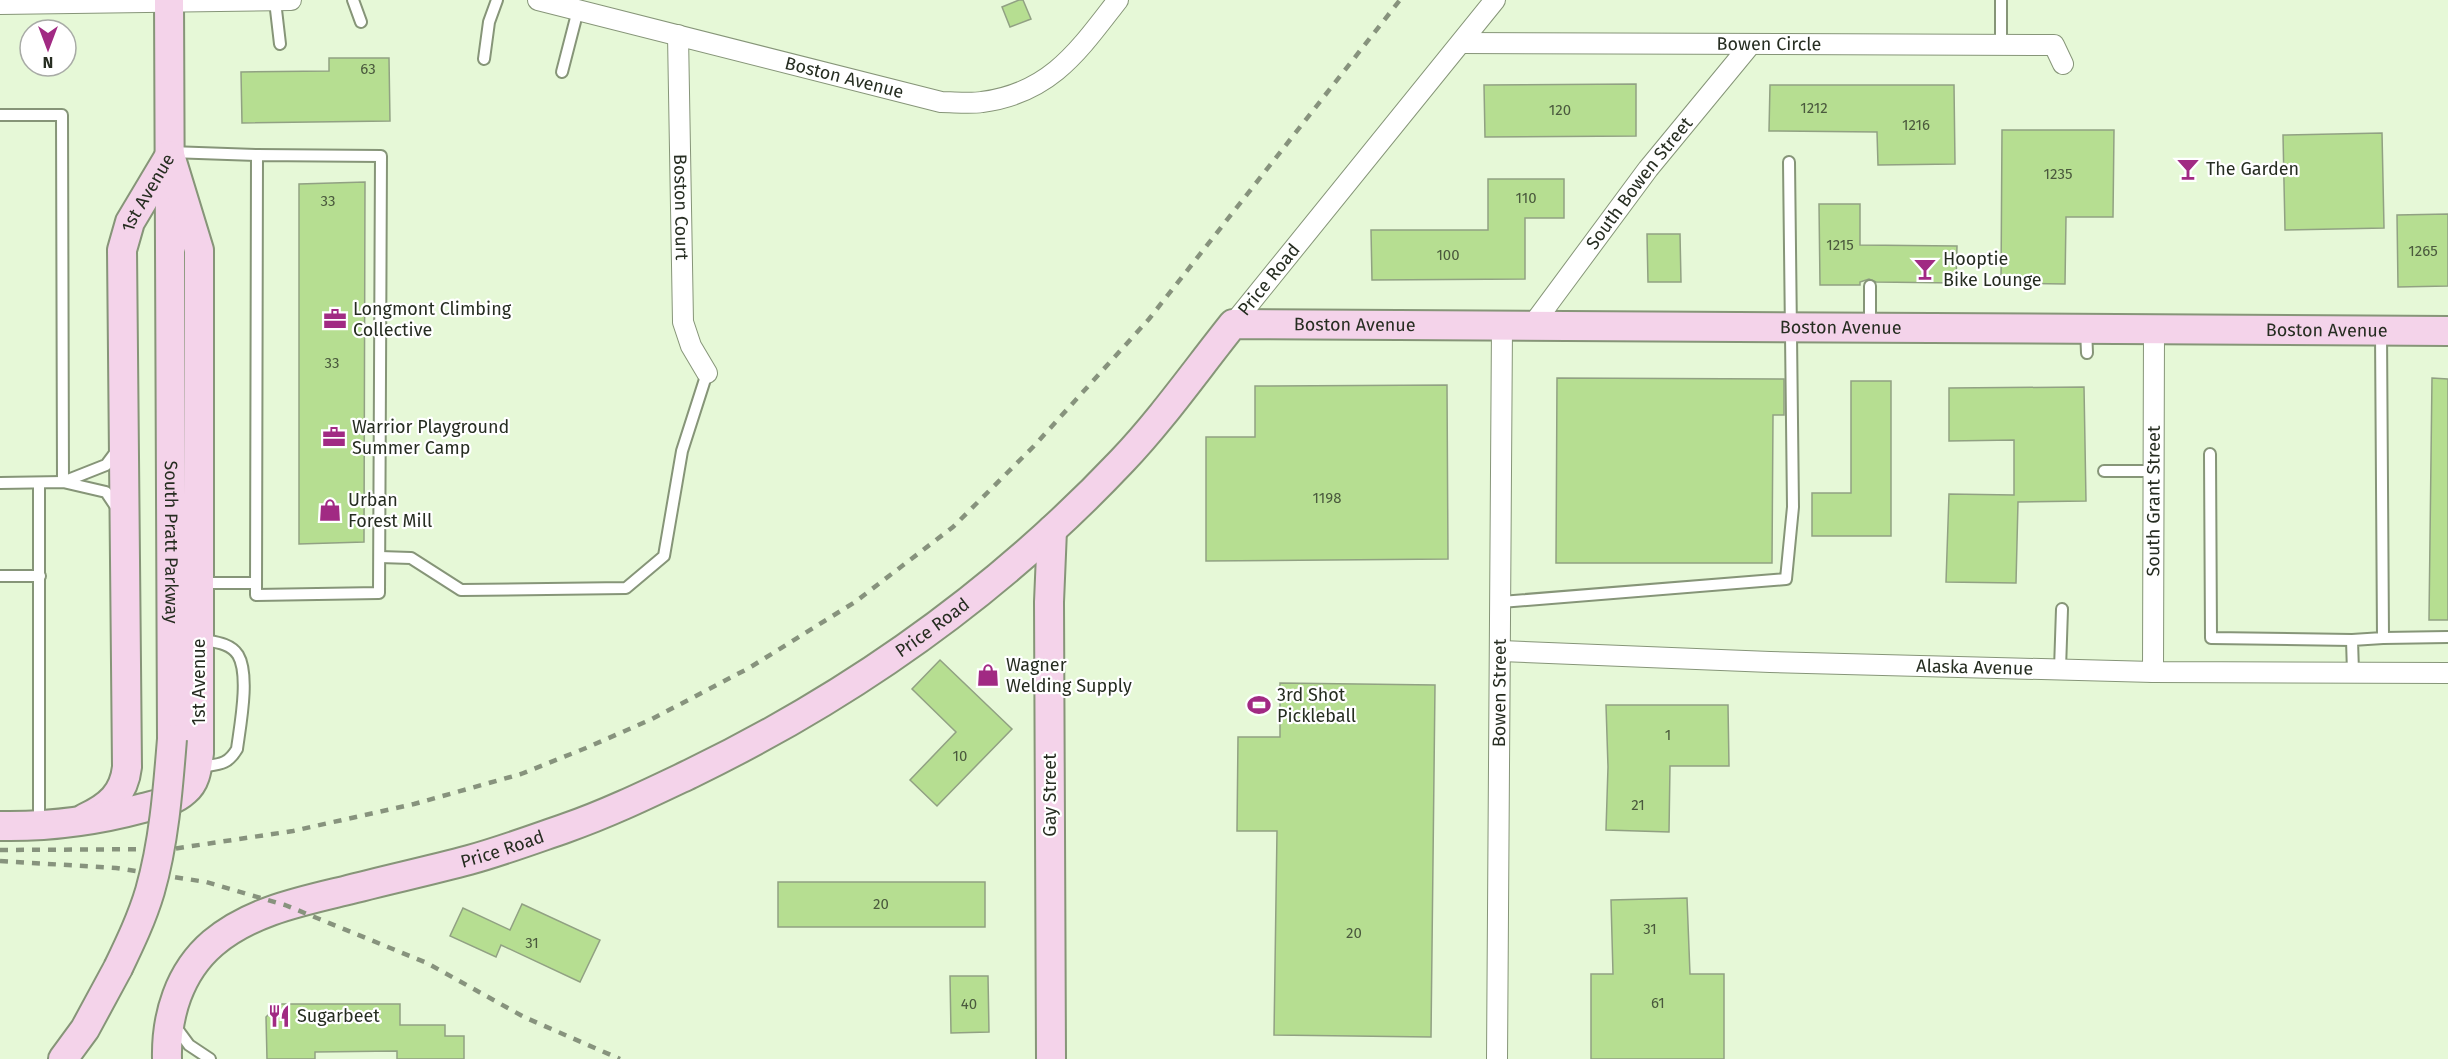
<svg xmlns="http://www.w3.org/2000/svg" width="2448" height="1059" font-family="'Fira Sans',sans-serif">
	<rect width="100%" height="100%" fill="#e6f8d7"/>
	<g fill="#b6de91" stroke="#91a183" stroke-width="1.5">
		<polygon points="1019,0 1023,0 1031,19 1010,27 1002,7"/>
		<polygon points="329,58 389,58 390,121 242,123 241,72 329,71"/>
		<polygon points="1636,84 1636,136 1485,137 1484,85"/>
		<polygon points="1770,85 1954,85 1955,164 1878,165 1877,132 1769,131"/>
		<polygon points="2002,130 2114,130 2113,217 2066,217 2065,284 2001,283"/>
		<polygon points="2382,133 2384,228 2285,230 2283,135"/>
		<polygon points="1488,179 1564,179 1564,218 1525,218 1525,279 1372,280 1371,230 1488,230"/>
		<polygon points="365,182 364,542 299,544 299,184"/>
		<polygon points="1819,204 1860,204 1860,245 1957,246 1956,283 1876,282 1869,279 1860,282 1860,285 1820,285"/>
		<polygon points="2448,214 2448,286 2398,287 2397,215"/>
		<polygon points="1647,234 1680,234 1681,282 1648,282"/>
		<polygon points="1557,378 1784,379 1784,415 1773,415 1772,563 1556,563"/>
		<polygon points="2432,378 2448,379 2448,620 2429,620"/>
		<polygon points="1851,381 1891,381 1891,536 1812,536 1812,493 1851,493"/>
		<polygon points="1447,385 1448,559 1206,561 1206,437 1255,437 1255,386"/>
		<polygon points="2084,387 2086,501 2018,502 2016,583 1946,582 1949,494 2014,495 2014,440 1949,441 1949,388"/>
		<polygon points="940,660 1012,729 937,806 910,780 956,732 912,689"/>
		<polygon points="1280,683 1435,685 1431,1037 1274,1035 1277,831 1237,831 1238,737 1280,737"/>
		<polygon points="1606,705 1728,705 1729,766 1670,766 1669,832 1606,830 1608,767"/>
		<rect x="778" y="882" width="207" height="45"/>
		<polygon points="1687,898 1690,974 1724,974 1724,1059 1591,1059 1591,974 1613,974 1611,900"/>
		<polygon points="522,904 600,940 580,982 501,945 496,957 450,936 463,908 510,930"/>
		<polygon points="950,976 988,976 989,1032 951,1033"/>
		<polygon points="279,1004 400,1004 400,1025 445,1025 445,1036 464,1036 464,1059 397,1059 397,1051 315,1052 315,1059 267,1059 266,1017"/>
	</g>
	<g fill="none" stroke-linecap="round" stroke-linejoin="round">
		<g stroke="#869578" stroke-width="14">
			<g id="lane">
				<polyline points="353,0 361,22"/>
				<polyline points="2001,0 2001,44"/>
				<polyline points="275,1 280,44"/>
				<polyline points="484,59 489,22 497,0"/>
				<polyline points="562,72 578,10"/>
				<polyline points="0,115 62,115 63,482"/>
				<polyline points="170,152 257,155"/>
				<polygon points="257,155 381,156 379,593 256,595"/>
				<polyline points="1870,328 1870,286"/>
				<polyline points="2086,329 2087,353"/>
				<polyline points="2210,454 2211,638 2352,640"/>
				<polyline points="2104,471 2154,471"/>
				<polyline points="63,482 106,465 118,449"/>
				<polyline points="0,483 63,482 106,492 118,510"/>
				<polyline points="380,557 411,558 461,590 626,588 664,556 682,451 707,373"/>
				<polyline points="0,576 40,576"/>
				<polyline points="200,583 256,583"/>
				<polyline points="1501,602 1786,579 1793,507 1789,162"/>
				<polyline points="2383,638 2448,637"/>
				<path d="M199,639C212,642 230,642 238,655C250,675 240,726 237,749C227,766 218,764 200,767"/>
				<polyline points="2060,669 2062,609"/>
				<polyline points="2353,672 2352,640 2383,638 2381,331"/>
				<polyline points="39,823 39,483"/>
				<polyline points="175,1026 189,1045 210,1059"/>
			</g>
		</g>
		<g stroke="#869578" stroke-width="22">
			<g id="street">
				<path id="s1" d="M538,0L941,102C954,102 969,104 982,102C1051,93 1079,50 1118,0"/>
				<polyline points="0,4 291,0"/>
				<path id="s2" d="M678,35L683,322L691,346L707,373"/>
				<path id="s3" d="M1461,43L2054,45L2063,64"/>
				<path id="s4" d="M1233,324L1495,0"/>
				<path id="s5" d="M1531,327L1648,169L1751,44"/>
				<path id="s6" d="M1501,651L1770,662L2153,672L2448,673"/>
				<path id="s7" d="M2153,672L2154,329"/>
				<path id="s8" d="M1497,1059L1502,326"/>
			</g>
		</g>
		<g stroke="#869578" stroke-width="32">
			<g id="secondary">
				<path id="s9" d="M169,0L172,739"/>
				<path id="s10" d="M85,818C109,807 124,794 127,767L122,250L130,222L170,155"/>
				<path d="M0,826C50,827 95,821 143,808C158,804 173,802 185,791C197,781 197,766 199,753V250L170,155"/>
				<polyline points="63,1059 85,1029 118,968"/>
				<path id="s11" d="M167,1059C166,1016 179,972 213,943C250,912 298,902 344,891C386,880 428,871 469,860C502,851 534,839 566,828C609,813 650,793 690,774C851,696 999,591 1122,461C1162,419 1197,369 1233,324L2448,331"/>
				<polyline points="1051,1059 1049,602 1052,530"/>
			</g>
		</g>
		<use href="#lane" stroke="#fff" stroke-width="10"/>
		<use href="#street" stroke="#fff" stroke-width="20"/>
		<use href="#secondary" stroke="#f4d3ea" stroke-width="28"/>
		<g stroke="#87937d" stroke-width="4.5" stroke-dasharray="8 8" stroke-linecap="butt">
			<polyline points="0,850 172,849 293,831 414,804 521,774 586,748 652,719 749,668 855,602 953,527 1034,446 1149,319 1400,0"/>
			<polyline points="0,861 116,868 206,882 285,905 427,963 524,1017 620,1059"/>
		</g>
		<g stroke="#869578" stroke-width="32" stroke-linecap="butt">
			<path id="secondary-bridge" d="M118,968C130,943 142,918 150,891C164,842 168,789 172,739"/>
		</g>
		<use href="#secondary-bridge" stroke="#f4d3ea" stroke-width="28"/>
	</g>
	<defs>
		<g id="bar-bare" transform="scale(1.8)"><path d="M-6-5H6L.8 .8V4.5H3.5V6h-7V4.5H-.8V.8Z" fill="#a12a83" stroke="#fff" stroke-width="2.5" paint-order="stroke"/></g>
		<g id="office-bare" transform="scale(1.8)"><path d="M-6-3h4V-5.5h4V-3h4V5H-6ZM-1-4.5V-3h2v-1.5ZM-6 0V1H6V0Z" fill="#a12a83" stroke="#fff" stroke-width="2.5" paint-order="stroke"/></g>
		<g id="shop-bare" transform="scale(1.8)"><path d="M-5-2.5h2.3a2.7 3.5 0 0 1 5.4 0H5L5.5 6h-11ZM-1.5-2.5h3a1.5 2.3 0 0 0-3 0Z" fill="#a12a83" stroke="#fff" stroke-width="2.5" paint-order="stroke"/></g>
		<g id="stadium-bare" transform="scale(1.8)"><path d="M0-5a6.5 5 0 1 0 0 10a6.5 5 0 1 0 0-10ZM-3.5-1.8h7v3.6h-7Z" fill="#a12a83" stroke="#fff" stroke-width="2.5" paint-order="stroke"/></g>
		<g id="restaurant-bare" transform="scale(1.8)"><path d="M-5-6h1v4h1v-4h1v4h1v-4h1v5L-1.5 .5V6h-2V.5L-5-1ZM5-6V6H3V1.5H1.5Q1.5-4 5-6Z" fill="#a12a83" stroke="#fff" stroke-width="2.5" paint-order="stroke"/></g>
	</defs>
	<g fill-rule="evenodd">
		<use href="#bar-bare" x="2188" y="169"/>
		<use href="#bar-bare" x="1925" y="269"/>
		<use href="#office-bare" x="335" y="319"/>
		<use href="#office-bare" x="334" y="437"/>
		<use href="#shop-bare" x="330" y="510"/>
		<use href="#shop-bare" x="988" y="675"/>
		<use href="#stadium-bare" x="1259" y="705"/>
		<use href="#restaurant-bare" x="279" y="1016"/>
	</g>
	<g text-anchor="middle" stroke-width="4.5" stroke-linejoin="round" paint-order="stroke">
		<g font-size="15" fill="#4a593d">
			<text x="368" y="74">63</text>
			<text x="1814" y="113">1212</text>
			<text x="1560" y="115">120</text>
			<text x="1916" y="130">1216</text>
			<text x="2058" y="179">1235</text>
			<text x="1526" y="203">110</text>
			<text x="328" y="206">33</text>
			<text x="1840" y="250">1215</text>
			<text x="2423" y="256">1265</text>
			<text x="1448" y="260">100</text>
			<text x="332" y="368">33</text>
			<text x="1327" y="503">1198</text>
			<text x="1668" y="740">1</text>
			<text x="960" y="761">10</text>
			<text x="1638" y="810">21</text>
			<text x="881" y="909">20</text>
			<text x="1650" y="934">31</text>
			<text x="1354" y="938">20</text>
			<text x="532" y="948">31</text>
			<text x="1658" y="1008">61</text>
			<text x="969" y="1009">40</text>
		</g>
		<g font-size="18" fill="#262d21" stroke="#fff">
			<text dy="6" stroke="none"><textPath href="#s3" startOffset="308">Bowen Circle</textPath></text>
			<text dy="6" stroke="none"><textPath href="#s1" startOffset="316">Boston Avenue</textPath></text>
			<text dy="6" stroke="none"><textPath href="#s5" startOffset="180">South Bowen Street</textPath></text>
			<text dy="6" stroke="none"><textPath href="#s10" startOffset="650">1st Avenue</textPath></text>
			<text dy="6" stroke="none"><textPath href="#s2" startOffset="172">Boston Court</textPath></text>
			<text dy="6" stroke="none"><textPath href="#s4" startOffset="57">Price Road</textPath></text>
			<text dy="6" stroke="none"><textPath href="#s11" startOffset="1472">Boston Avenue</textPath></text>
			<text dy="6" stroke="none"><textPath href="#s11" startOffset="1958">Boston Avenue</textPath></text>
			<text dy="6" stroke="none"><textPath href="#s11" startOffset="2444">Boston Avenue</textPath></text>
			<text dy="6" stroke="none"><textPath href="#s7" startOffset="171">South Grant Street</textPath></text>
			<text dy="6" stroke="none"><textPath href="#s9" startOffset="542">South Pratt Parkway</textPath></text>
			<text dy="6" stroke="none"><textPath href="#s11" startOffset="921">Price Road</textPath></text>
			<text dy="6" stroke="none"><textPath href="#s6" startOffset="474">Alaska Avenue</textPath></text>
			<text transform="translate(199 682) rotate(-90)" y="6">1st Avenue</text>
			<text dy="6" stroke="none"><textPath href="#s8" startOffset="366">Bowen Street</textPath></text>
			<text transform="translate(1050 795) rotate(-90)" y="6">Gay Street</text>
			<text dy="6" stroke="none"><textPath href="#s11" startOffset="435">Price Road</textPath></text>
		</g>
		<g font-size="18" fill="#262d21" stroke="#fff" text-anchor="start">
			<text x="2206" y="175">The Garden</text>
			<text x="1943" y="265">Hooptie<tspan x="1943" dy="21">Bike Lounge</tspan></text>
			<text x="353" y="315">Longmont Climbing<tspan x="353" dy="21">Collective</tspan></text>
			<text x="352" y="433">Warrior Playground<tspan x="352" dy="21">Summer Camp</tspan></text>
			<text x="348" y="506">Urban<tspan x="348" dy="21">Forest Mill</tspan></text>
			<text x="1006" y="671">Wagner<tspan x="1006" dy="21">Welding Supply</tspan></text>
			<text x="1277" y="701">3rd Shot<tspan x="1277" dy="21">Pickleball</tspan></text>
			<text x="297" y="1022">Sugarbeet</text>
		</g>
	</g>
	<g transform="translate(48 48) rotate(180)"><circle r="28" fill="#ffffff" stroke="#a8aba6" stroke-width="1.5"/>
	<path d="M0-4.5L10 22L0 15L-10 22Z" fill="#a12a83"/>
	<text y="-9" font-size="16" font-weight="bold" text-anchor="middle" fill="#262d21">N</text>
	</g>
</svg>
